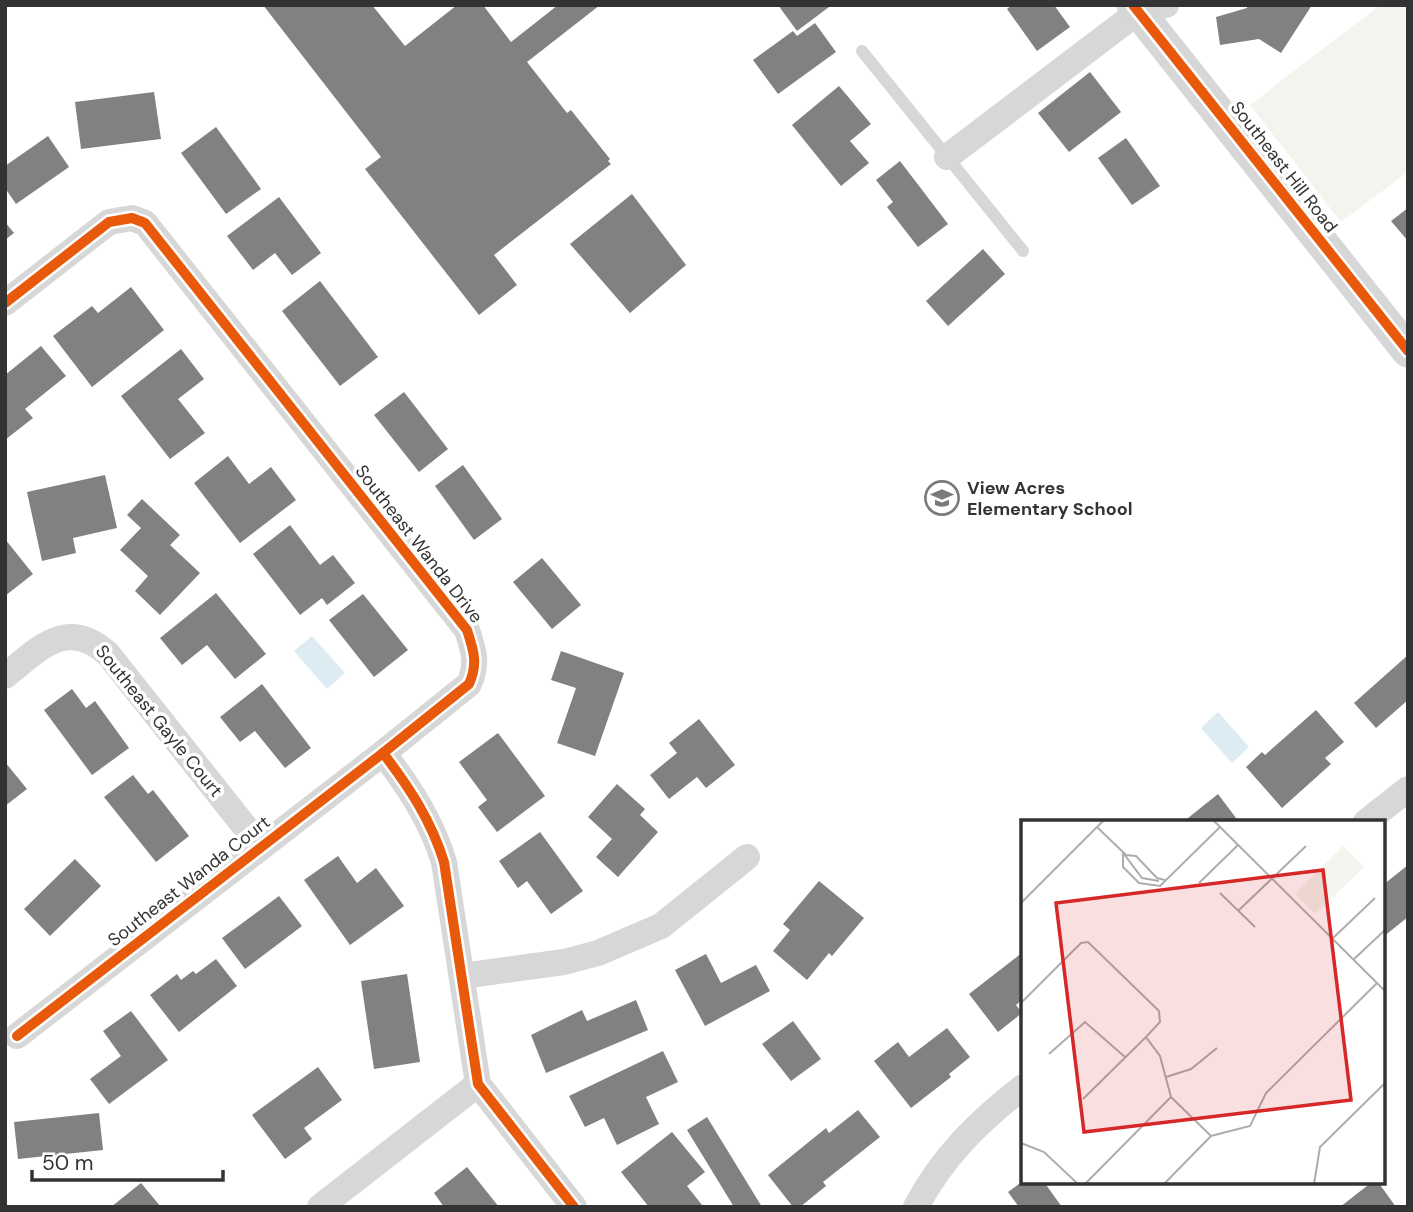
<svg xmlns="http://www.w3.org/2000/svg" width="1413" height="1212" font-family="'DM Sans',sans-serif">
	<rect width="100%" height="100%" fill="#fff"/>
	<polygon fill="#f1f5ed" points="1380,5 1408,5 1408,172 1341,222 1250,105"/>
	<g fill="#ddebf3">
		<polygon points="312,636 345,673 327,689 294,651"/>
		<polygon points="1218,712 1249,747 1232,763 1201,728"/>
	</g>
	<g fill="#818181">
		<polygon points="263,5 372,5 405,46 457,5 483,5 511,42 558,5 600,5 527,62 567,113 571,110 610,159 608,161 611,164 494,255 517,285 479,315 365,169 381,157"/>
		<polygon points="778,5 827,5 829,7 797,31"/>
		<polygon points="1012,5 1054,5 1070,27 1037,51 1007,9"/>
		<polygon points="1248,5 1312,5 1281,53 1259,39 1220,45 1216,17 1247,8"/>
		<polygon points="815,23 836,52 778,94 753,60 793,31 797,36"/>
		<polygon points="1090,72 1121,112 1069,152 1038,113"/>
		<polygon points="839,86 871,124 850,141 869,163 841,186 792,125"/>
		<polygon points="154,92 161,139 81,149 75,102"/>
		<polygon points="216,127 261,189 226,214 181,153"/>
		<polygon points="48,136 69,167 16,204 5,188 5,166"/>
		<polygon points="1126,138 1160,186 1132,205 1098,158"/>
		<polygon points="900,161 948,224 918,247 887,207 893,202 876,180"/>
		<polygon points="632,194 686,265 630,313 570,244"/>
		<polygon points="279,197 321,253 292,275 275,253 253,270 227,236"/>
		<polygon points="1408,208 1408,241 1391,221"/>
		<polygon points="5,222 14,233 5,240"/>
		<polygon points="983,249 1005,274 948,326 926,301"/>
		<polygon points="320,281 378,357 340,386 282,311"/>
		<polygon points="131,287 164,330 92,387 53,336 92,306 98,313"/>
		<polygon points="41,346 66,376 25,409 33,418 5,440 5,375"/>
		<polygon points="181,349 204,379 178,399 205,433 170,459 121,396"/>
		<polygon points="404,392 448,449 419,472 374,415"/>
		<polygon points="228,456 249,484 271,467 296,500 240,543 194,483"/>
		<polygon points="463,465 502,519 474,540 435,486"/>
		<polygon points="105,475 117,528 73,538 76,553 42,561 27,492"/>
		<polygon points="142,499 180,535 170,545 200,573 160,615 135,591 148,576 120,550 141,528 127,515"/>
		<polygon points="290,525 320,565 333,555 355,583 327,605 322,598 300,615 253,554"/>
		<polygon points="5,539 33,574 5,596"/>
		<polygon points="542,558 581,605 552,629 513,582"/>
		<polygon points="216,593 266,654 235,679 207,645 182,665 160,638"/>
		<polygon points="363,594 408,650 374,677 329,620"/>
		<polygon points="561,651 624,673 595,756 557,743 576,688 551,680"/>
		<polygon points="1408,655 1408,700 1376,728 1354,703"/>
		<polygon points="262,684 311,748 285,768 255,731 240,742 220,717"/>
		<polygon points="72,689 86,708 95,701 129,748 92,775 44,710"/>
		<polygon points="1316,710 1344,742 1325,758 1331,764 1282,808 1246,767 1262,752 1265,755"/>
		<polygon points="699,719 735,765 706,788 697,777 669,799 650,775 677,753 669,743"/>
		<polygon points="498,733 545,796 497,832 478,807 487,800 459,762"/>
		<polygon points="5,762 27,789 5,806"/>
		<polygon points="133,775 148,794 153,790 189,836 156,862 104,797"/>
		<polygon points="617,784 645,809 640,815 658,832 618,877 596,857 612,839 588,817"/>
		<polygon points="1218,794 1239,822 1183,822"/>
		<polygon points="540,832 583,891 551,914 527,881 518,888 499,861"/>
		<polygon points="338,856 357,883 376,868 404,906 350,945 304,880"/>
		<polygon points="75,859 101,886 50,936 24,909"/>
		<polygon points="1408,865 1408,917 1383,937 1383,885"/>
		<polygon points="819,881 864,918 832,956 829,953 807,980 773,951 790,930 783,924"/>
		<polygon points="279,896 302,926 245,969 222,938"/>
		<polygon points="1023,952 1023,999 1016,1005 1022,1013 998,1032 969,994"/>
		<polygon points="706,954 721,983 756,965 770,991 705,1026 675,970"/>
		<polygon points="216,959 237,986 179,1032 150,995 177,974 181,980 193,971 196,974"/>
		<polygon points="407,974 420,1062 374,1069 361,981"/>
		<polygon points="636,1000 648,1030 546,1073 531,1035 582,1010 587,1021"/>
		<polygon points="131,1011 168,1060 109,1104 90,1079 121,1056 103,1031"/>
		<polygon points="793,1021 821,1059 791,1081 762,1044"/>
		<polygon points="947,1028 970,1057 949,1074 951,1077 911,1108 874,1061 898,1042 909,1057"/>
		<polygon points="663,1051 678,1082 646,1097 659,1124 617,1145 604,1118 585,1127 569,1096"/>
		<polygon points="318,1067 342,1100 304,1128 312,1139 285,1159 252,1115"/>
		<polygon points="858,1110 880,1137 823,1182 826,1186 800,1207 793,1207 768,1175 826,1128 829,1133"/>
		<polygon points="99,1113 103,1150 18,1159 14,1122"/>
		<polygon points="707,1117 762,1207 734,1207 687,1130"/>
		<polygon points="672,1132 705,1172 687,1186 702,1205 700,1207 649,1207 621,1172"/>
		<polygon points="467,1167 499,1207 444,1207 434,1193"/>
		<polygon points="1023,1181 1044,1182 1062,1207 1019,1207 1008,1192"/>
		<polygon points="1372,1182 1378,1182 1396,1207 1340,1207"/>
		<polygon points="141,1183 161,1207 111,1207"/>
	</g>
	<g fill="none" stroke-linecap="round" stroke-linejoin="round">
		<polyline stroke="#d7d7d7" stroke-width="12" points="862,51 1023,251"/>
		<g stroke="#d7d7d7" stroke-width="26">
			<polyline points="947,157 1138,12 1166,5"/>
			<path d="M5,303L109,222L132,218L145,223L467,630C474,651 478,664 469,684L383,753C409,787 431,820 444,862L478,1084L574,1207"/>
			<path d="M5,676C40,648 67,617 108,654L261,847"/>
			<polyline points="1366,822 1408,789"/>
			<polyline points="462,976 564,962 598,953 661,926 747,857"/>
			<polyline points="17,1036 383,753"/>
			<polyline points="320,1207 478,1084"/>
			<path d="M916,1207C942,1157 979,1121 1023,1087"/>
		</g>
		<polyline stroke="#d7d7d7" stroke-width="33" points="1133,5 1408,351"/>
		<g stroke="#fff" stroke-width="15">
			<g id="cycleway">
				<polyline points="1133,5 1408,351"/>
				<path d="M5,303L109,222L132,218L145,223L467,630C474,651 478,664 469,684L383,753C409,787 431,820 444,862L478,1084L574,1207"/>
				<polyline points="17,1036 383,753"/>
			</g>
		</g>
		<use href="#cycleway" stroke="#e8590c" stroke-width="10"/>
	</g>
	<defs>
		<g id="school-ring" transform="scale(1.75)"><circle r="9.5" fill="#fff" stroke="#7a7a7a" stroke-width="1.5"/><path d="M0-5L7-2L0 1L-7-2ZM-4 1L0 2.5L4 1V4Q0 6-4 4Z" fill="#7a7a7a"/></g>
	</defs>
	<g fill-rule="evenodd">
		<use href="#school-ring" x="942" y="498"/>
	</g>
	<g text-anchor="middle" stroke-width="7" stroke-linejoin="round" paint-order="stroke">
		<g font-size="18" fill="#333" stroke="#fff">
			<text transform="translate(1284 167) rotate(52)" y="6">Southeast Hill Road</text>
			<text transform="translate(419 544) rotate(52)" y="6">Southeast Wanda Drive</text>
			<text transform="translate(159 721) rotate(51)" y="6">Southeast Gayle Court</text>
			<text transform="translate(189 881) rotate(-38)" y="6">Southeast Wanda Court</text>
		</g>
		<g font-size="18" font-weight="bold" fill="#333" stroke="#fff" text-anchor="start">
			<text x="967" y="494">View Acres<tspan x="967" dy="21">Elementary School</tspan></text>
		</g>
	</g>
	<g transform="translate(1021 820)">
		<rect width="364" height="364" fill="#fff"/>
		<path d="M322,26L343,47L294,94L274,74Z" fill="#f1f5ed"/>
		<path fill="none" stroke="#adadad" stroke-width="2" d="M192,0L364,171M76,7L105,35L115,36L136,58L144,60M102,32V47L118,63L139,66L199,7M103,34L121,58L138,61M178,63L217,25M199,73L234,107M0,83L83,0M217,91L285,26M311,119L354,78M332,140L364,110M0,183L60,123L67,122L138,191L139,202L125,217L139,236L150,277L190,316M28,234L64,202L104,237M145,257L170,249L196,228M62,279L125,217M0,323L23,332L57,364M64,364L150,277M143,364L190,316L229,306L245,273L356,163M293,364L299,327L364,263"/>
		<path fill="#d62828" fill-opacity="0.15" stroke="#d62828" stroke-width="3.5" d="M302,50L330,280L63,312L35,83Z"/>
		<rect width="364" height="364" fill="none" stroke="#333" stroke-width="3.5"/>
	</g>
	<rect width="1413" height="1212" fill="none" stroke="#333333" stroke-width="14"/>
	<path d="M32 1170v10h191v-10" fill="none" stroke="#333333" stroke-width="3.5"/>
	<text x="42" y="1170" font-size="21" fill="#333333" stroke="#ffffff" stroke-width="5" paint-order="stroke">50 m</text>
</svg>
